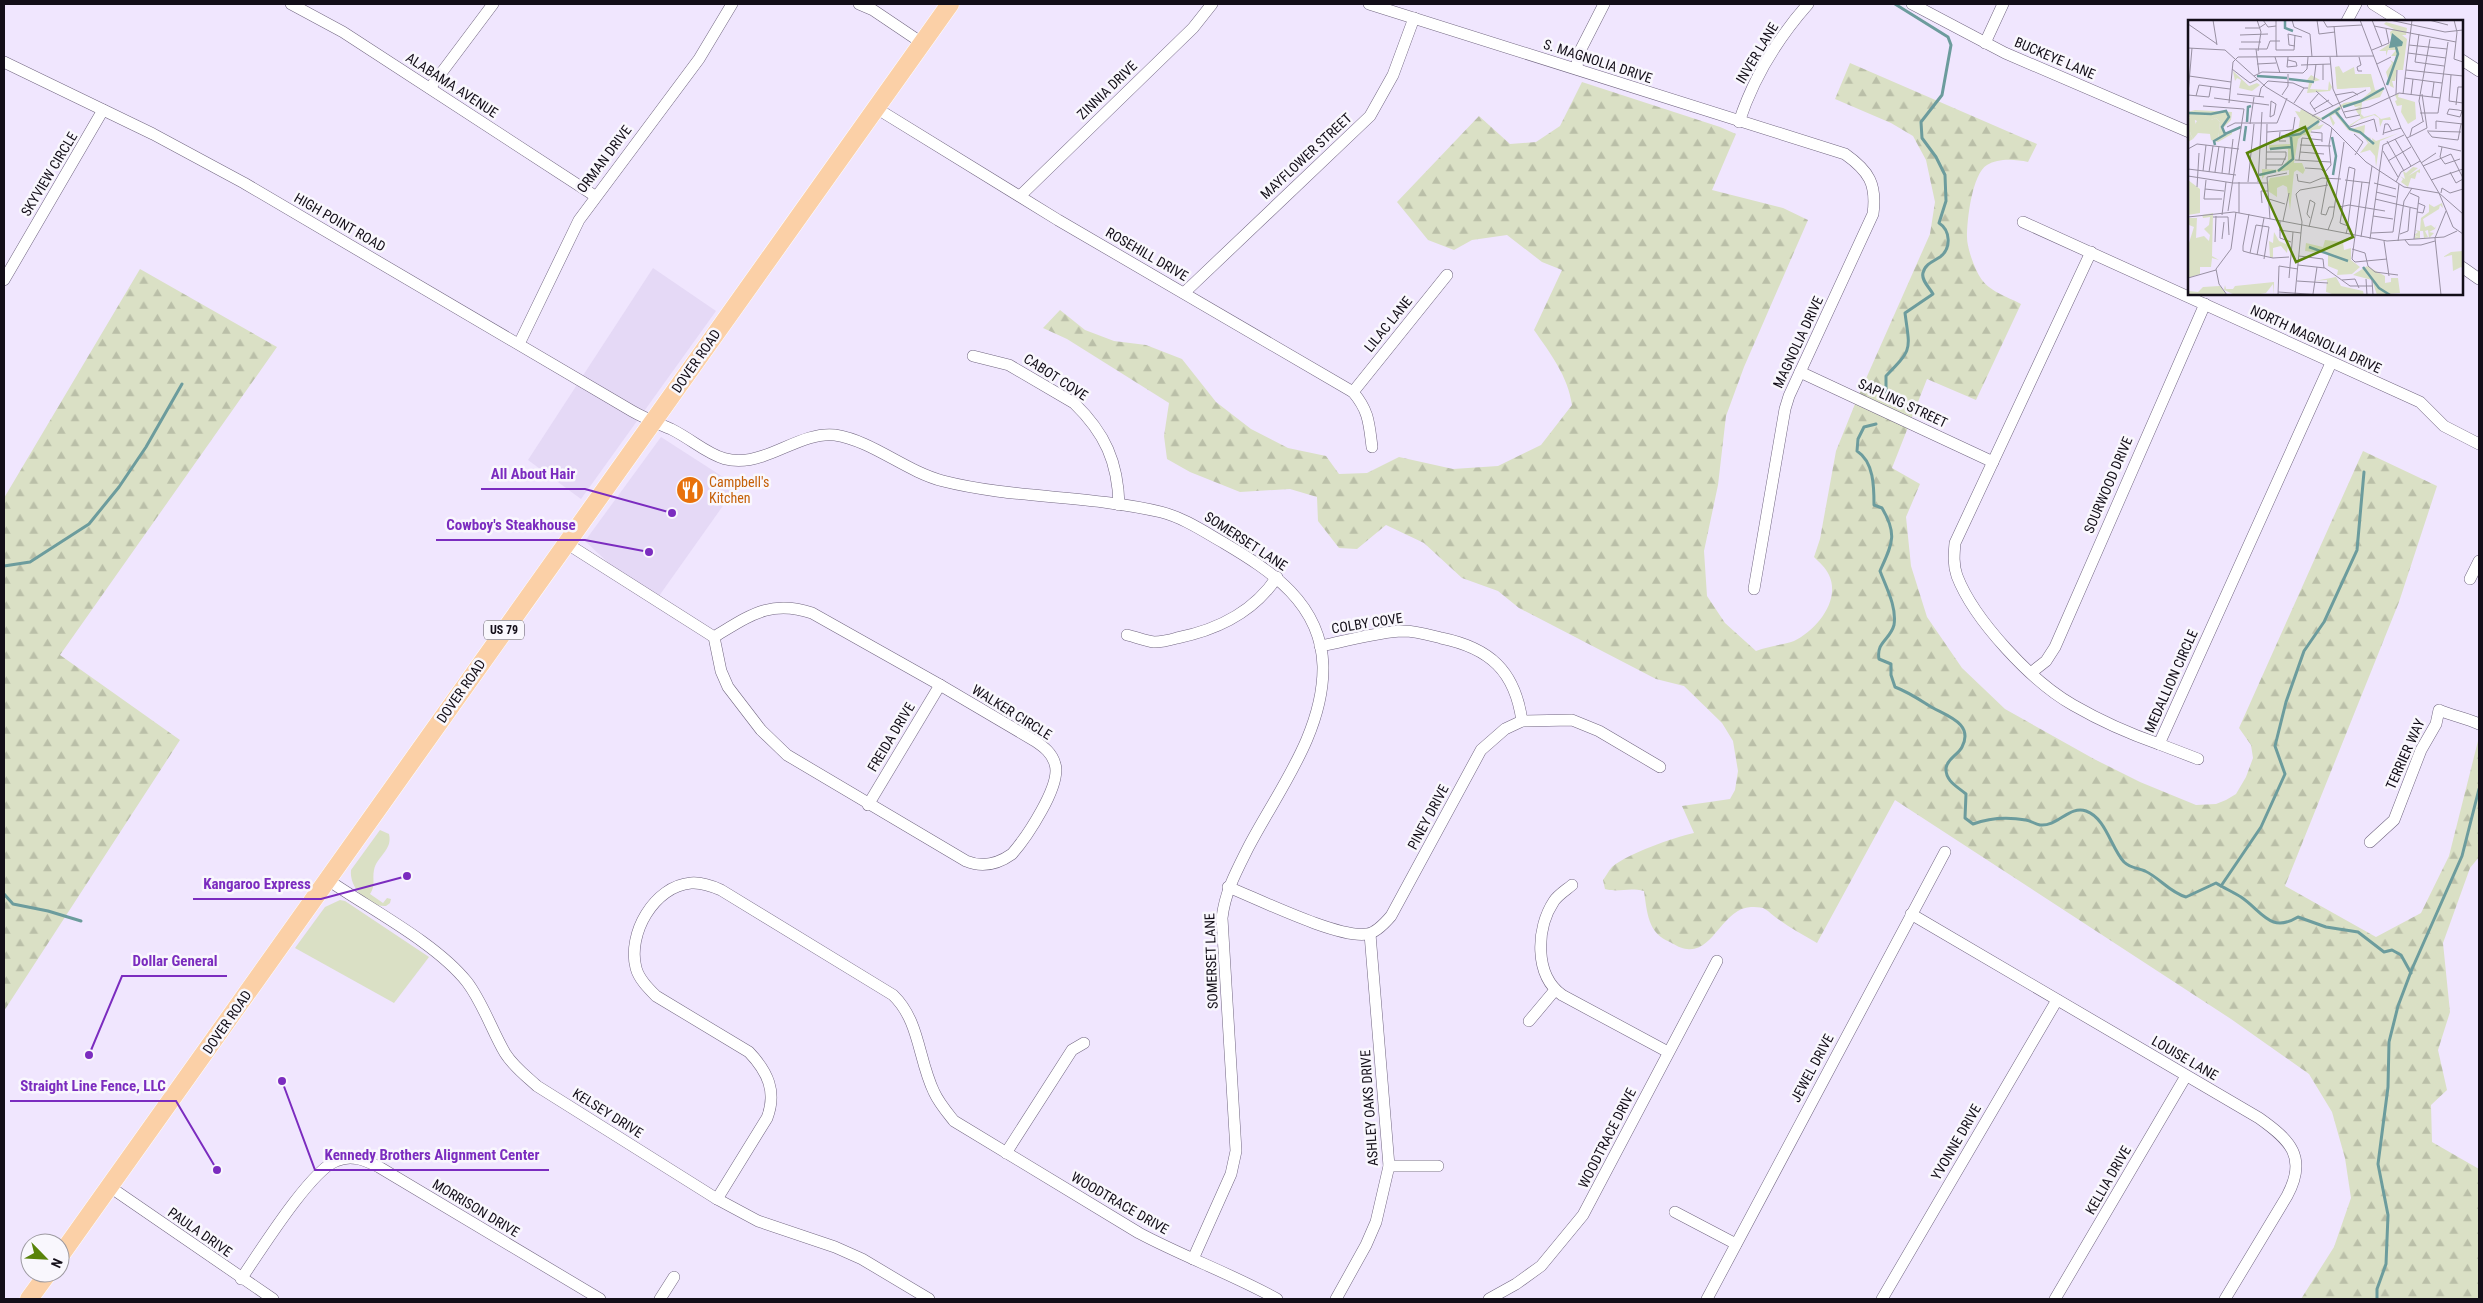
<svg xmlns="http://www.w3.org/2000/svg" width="2483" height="1303" font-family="'Roboto Condensed',sans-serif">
	<defs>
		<pattern id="forest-firs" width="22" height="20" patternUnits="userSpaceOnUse" patternTransform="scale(1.25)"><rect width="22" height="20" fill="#dae0c5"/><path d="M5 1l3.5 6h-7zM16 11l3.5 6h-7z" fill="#babfa8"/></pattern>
	</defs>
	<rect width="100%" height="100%" fill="#f0e6fe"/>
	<g fill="#e5d9f6">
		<polygon points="653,268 716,311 581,499 528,460"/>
		<polygon points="661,437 737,486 659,596 614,568 585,541"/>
	</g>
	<g fill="#dae0c5">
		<path d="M380,830L389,834C393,850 377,856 374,870C372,880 376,885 370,894L383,903L387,898L391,899L390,903L386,906C367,907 349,887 351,870Z"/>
		<polygon points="340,900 345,901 429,957 394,1003 295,948 325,907"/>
	</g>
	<g fill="url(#forest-firs)">
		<path d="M1850,63L2037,144L2028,162C2015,159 1998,158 1987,165C1972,174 1967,220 1967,237C1967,248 1974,267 1980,277C1988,291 2006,296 2021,304L1976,400L1927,379L1892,468L1920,484L1906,517L1911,566L1927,617L1962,668L2005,709L2094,759L2140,782L2196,805L2216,804L2226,800L2236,794L2246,777L2253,758L2251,745L2239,728L2363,451L2437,486L2399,602L2285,886L2376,937L2421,913L2449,856L2478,741L2479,857L2470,868L2443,943L2450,1012L2438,1050L2447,1090L2431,1105L2432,1142L2479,1169V1299H2301L2334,1247L2351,1198L2345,1158L2332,1112L2309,1074L2231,1019L1895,800L1817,943C1804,935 1790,928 1778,919C1773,916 1768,910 1763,908C1759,907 1755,907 1751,907C1723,908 1713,953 1687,949C1682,949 1675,945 1670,942C1648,934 1647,912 1644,891C1627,887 1620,893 1605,889L1603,880C1606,876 1609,870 1612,867C1629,853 1672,838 1694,833L1682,806L1730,799L1735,790L1738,771L1733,741L1722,723L1684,686L1656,679L1519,608L1498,591L1462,578L1424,543L1386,525L1357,549L1339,548L1318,521L1317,497L1290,489L1240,492L1190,472L1167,459L1164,436L1169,403L1067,339L1043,328L1060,310L1085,330L1114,341L1146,345L1182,359L1216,402L1251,429L1288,448L1326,456L1339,474L1367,473L1399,457L1453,469L1498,466L1541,445L1572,405C1568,376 1550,353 1534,330L1562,270L1542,262L1507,235L1472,240L1454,250L1428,240L1397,202L1479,116L1510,144L1536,142L1560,126L1582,82L1720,127L1736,134L1712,190L1783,208L1808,220L1744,367L1726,416L1718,485L1704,551L1707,596L1725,623L1756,651C1768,646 1783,645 1794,641C1816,630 1841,601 1829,575C1826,568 1819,562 1814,557L1820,539L1836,451L1857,399L1930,234L1935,202L1926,160L1913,136L1891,123L1835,99Z"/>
		<polygon points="140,269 277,347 60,655 180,740 4,1011 4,498"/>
	</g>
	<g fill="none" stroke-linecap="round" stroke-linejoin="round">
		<g stroke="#6c9c9d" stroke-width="3">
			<path d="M1886,392V376C1913,348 1910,351 1905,313L1933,294C1929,287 1921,280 1923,273C1925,264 1934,261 1940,257C1952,248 1950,230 1939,223L1946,201L1945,175L1936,157L1922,138L1921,122L1942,95L1951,45L1948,37L1895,4"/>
			<path d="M1876,424L1864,427L1858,439L1857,451C1874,462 1874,487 1874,505L1882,508C1898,535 1892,544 1880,571C1886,587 1897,607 1894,625C1890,640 1876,642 1879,659L1891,664V675L1895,687C1908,692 1917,698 1928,705C1943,715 1975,722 1962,747C1958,755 1947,759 1946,768C1945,781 1958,787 1966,794L1965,818L1973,824C1989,818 2009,817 2026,820C2031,821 2035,824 2040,825C2057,827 2070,805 2086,811C2106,818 2111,848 2124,862C2130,868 2138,868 2145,871C2160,878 2169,892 2186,897L2216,883C2224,888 2233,892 2241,897C2262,911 2270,934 2298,917L2326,927L2358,932L2384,952L2392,950L2401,955L2411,973"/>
			<polyline points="4,566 30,562 89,524 119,487 146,447 182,384"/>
			<polyline points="2221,886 2261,827 2285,774 2275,746 2286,702 2304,651 2324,622 2357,550 2364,472"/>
			<polyline points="4,894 13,904 48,911 81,921"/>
			<polyline points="2377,1299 2377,1289 2386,1264 2388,1215 2378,1164 2388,1087 2389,1042 2398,1006 2412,969 2462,856 2479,789"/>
		</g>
		<g stroke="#716680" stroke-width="12">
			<g id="street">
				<polyline points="291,4 343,32 595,196"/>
				<polyline points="859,4 873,10 922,43"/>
				<path d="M1369,4L1845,154C1869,171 1877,184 1873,214L1789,396L1785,409L1754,589"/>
				<polyline points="1912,4 2005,53 2189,132"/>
				<polyline points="2373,4 2400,21"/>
				<polyline points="2347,21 2356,4"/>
				<polyline points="1985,43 2003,4"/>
				<polyline points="2462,60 2479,71"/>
				<path d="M4,62L153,134L244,183L632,411C644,418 657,423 671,429C705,446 720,471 763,456C785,449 811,432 835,435C873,441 905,471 943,481C1014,499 1090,495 1161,512C1184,518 1203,531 1224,543C1271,571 1321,603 1323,666C1324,733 1277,792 1248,848C1236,872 1225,892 1222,918L1236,1151L1231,1174L1193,1259"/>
				<polyline points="1577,69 1578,55 1604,4"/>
				<polyline points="430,88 493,4"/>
				<path d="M876,108L1058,220L1353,392C1369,411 1369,423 1372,447"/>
				<path d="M1739,122C1753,79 1778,38 1808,4"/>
				<polyline points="1020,196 1193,28 1212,4"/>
				<polyline points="2023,222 2420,402 2444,426 2479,444"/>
				<path d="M2091,252L1955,543C1954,554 1953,565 1957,576C1974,620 2032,682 2073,705C2099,720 2130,734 2159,744L2331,363"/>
				<polyline points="2462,267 2479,279"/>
				<polyline points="4,280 103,110"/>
				<polyline points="1185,292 1370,116 1393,75 1414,18"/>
				<polyline points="519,344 579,220 699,59 732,4"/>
				<path d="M973,356L1009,365L1074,403C1105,433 1118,462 1119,505"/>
				<polyline points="1800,372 1993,462"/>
				<polyline points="1353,392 1447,275"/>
				<path d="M566,543L714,637L721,671L728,687L761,730L787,755L966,861C983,868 998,864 1012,854C1026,838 1062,785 1055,764C1052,753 1044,747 1035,741L940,685L812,613C770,599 749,616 714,637"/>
				<polyline points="2470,579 2479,561"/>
				<path d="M1127,635C1136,637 1145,641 1154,642C1161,642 1170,640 1177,638C1217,630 1254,612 1277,577"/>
				<path d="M1320,646C1347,641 1376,632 1403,631C1416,631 1429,635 1441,638C1490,648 1515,671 1522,721"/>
				<polyline points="2032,672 2046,661 2055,647 2205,304"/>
				<polyline points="2159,744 2198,759"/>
				<polyline points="868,805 940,685"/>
				<path d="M2370,842L2394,820L2421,750L2436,724L2439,710C2453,716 2466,718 2479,724"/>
				<path d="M328,880C370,909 436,943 467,982C483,1003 492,1031 505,1053C513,1066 526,1076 537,1086L717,1199L758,1221L835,1247L862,1259L929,1299"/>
				<path d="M1572,885C1566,890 1558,895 1554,901C1536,928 1534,975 1562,995L1668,1052"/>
				<path d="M1228,887C1258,899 1339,939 1367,934C1376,933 1385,923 1391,916L1481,750L1505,729L1522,721L1572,720L1599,731L1660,767"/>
				<path d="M1911,914L2259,1118C2290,1140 2308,1157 2287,1196L2225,1299"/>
				<polyline points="1529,1021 1555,990"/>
				<polyline points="1006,1153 1072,1050 1084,1043"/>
				<polyline points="1389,1166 1438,1166"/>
				<polyline points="110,1187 273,1299"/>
				<path d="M717,1199L767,1118C777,1092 768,1072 749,1052L656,996C648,988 639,979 636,968C627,934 654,886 691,883C702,882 712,886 721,890L893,995C920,1021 918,1059 934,1092C939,1103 946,1111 954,1121L1139,1233C1184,1257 1232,1274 1277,1299"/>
				<polyline points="1675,1212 1736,1244"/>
				<path d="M241,1279C259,1253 310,1171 336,1161C351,1154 365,1160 379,1167L600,1299"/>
				<polyline points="660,1299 674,1277"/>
				<polyline points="1336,1299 1366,1245 1376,1222 1389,1166 1370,934"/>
				<polyline points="1489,1299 1516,1284 1541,1266 1583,1215 1717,961"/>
				<polyline points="1707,1299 1945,852"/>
				<polyline points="1882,1299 2057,1000"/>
				<polyline points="2055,1299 2186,1076"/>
			</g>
		</g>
		<g stroke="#fff" stroke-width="19">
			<g id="primary">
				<polyline points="60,1256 950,4"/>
				<polyline points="29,1299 48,1273"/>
			</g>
		</g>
		<use href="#street" stroke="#fff" stroke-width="11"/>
		<use href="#primary" stroke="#fbd0a7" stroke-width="18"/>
	</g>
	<defs>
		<g id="restaurant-disc" transform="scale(1.4375)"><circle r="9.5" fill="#e8710a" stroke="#f9f7fd"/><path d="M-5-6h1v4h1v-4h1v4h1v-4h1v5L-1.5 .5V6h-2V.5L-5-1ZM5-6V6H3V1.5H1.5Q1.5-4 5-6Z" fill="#fff"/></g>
	</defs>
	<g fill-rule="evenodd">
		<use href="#restaurant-disc" x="690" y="490"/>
	</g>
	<g text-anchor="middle" stroke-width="5" stroke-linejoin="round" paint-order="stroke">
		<rect fill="#f9f7fd" stroke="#58545d" stroke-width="1" x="484" y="620.5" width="40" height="19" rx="4"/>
		<g font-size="12" font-weight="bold" fill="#130e18">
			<text x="504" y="634">US 79</text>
		</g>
		<g font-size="14" fill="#130e18" stroke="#f9f7fd">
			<text transform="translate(1757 53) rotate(-59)" y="5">INVER LANE</text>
			<text transform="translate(2055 58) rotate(23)" y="5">BUCKEYE LANE</text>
			<text transform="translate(1598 61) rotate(18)" y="5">S. MAGNOLIA DRIVE</text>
			<text transform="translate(452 85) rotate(33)" y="5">ALABAMA AVENUE</text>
			<text transform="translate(1107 90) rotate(-44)" y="5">ZINNIA DRIVE</text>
			<text transform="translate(1306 156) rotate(-43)" y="5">MAYFLOWER STREET</text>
			<text transform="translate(604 159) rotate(-53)" y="5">ORMAN DRIVE</text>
			<text transform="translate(49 174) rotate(-59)" y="5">SKYVIEW CIRCLE</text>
			<text transform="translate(340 222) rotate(30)" y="5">HIGH POINT ROAD</text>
			<text transform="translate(1147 254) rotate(30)" y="5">ROSEHILL DRIVE</text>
			<text transform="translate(1388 324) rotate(-51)" y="5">LILAC LANE</text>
			<text transform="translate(2316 339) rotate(25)" y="5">NORTH MAGNOLIA DRIVE</text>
			<text transform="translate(1798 342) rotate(-65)" y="5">MAGNOLIA DRIVE</text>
			<text transform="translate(696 361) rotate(-55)" y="5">DOVER ROAD</text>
			<text transform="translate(1056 377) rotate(33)" y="5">CABOT COVE</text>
			<text transform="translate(1903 403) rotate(25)" y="5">SAPLING STREET</text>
			<text transform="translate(2108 485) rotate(-67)" y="5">SOURWOOD DRIVE</text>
			<text transform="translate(1246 541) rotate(33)" y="5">SOMERSET LANE</text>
			<text transform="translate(1367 623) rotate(-9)" y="5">COLBY COVE</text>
			<text transform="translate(2171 681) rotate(-66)" y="5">MEDALLION CIRCLE</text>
			<text transform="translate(461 691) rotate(-55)" y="5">DOVER ROAD</text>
			<text transform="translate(1012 712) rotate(32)" y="5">WALKER CIRCLE</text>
			<text transform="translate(891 737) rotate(-59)" y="5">FREIDA DRIVE</text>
			<text transform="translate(2405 754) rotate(-66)" y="5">TERRIER WAY</text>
			<text transform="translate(1428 817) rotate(-62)" y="5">PINEY DRIVE</text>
			<text transform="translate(1211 961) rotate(-92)" y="5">SOMERSET LANE</text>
			<text transform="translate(227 1022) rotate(-55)" y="5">DOVER ROAD</text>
			<text transform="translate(2185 1058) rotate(30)" y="5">LOUISE LANE</text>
			<text transform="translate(1812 1068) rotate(-62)" y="5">JEWEL DRIVE</text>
			<text transform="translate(1369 1108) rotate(-94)" y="5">ASHLEY OAKS DRIVE</text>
			<text transform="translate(608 1113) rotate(32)" y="5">KELSEY DRIVE</text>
			<text transform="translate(1607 1138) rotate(-63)" y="5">WOODTRACE DRIVE</text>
			<text transform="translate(1956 1142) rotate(-60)" y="5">YVONNE DRIVE</text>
			<text transform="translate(2108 1180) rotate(-60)" y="5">KELLIA DRIVE</text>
			<text transform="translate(1120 1203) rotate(30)" y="5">WOODTRACE DRIVE</text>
			<text transform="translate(476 1208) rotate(31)" y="5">MORRISON DRIVE</text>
			<text transform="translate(200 1232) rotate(35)" y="5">PAULA DRIVE</text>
		</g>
		<g font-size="14" fill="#c56008" stroke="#f9f7fd" text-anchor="start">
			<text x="709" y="487">Campbell's<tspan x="709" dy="16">Kitchen</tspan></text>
		</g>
	</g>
	<g transform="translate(2188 20)">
		<rect width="275" height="275" fill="#f0e6fe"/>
		<path d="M254,183L255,188L252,185L251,189L235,199L237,207L243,205L247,208L249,204L247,209L241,208L247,209L241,212L246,213L241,218L240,210L237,211L240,217L236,218L235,211H232V218L227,219V218L226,216L231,217L226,215L230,212L227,210L232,211L233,198L241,192V184L246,187Z" fill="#dae0c5"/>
		<path d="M198,2L219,8L218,15H214L219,19L215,50H209L207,61H204L206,68L202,66L198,52L204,43L202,40L207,43L208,36H203L208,30H200L198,36V31H191L204,22L202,12L206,9L196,4ZM45,51L61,66L69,63L72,65L64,71L51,68L53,60L49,58L47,61ZM148,54L176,64L180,63V54H183L187,70L196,69L192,77L174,82L173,94L176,97L187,94L193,99L202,97L203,100H195L192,107L191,98L186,95L171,100L161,107L163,109L177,105L176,116L183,118L180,122L185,124L184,118L188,121L211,113L192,121L188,147L187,136L182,130L172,133L180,123L174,115L160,110L147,94L143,96L147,103L145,106L141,96L132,101L130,106L136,104L132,109L124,110L122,114L125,116L115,115L110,119L106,143H114L117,150L115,154L109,150L106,152L102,190L99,167L95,165L89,168V177L80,171V163L82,158L101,155V150L79,153L74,159V149L91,150L100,140V129H81V125L102,124L101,117L92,118L110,112L112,99L107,91L112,92L113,89L133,98L156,83L173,80L183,71L182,67L149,69ZM165,84L167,87L173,86L167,89L173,98L160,106L152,97L151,91L154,87ZM123,55L132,60L125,62L122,69L140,70L141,61L144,67L142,71L119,73L121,63L112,60H119ZM211,73L210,77L227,82L228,99L220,104L213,92L214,85L209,86L207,81L209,80L207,75ZM6,96L8,106L2,113L5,119L0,122V98ZM28,98L32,102L30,122L23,120L21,109L23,100ZM225,147L230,148L220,156L232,149V153L229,152L227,159L223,158L220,167L213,162L215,159L212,156L217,159L215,151L218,153ZM0,160L12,169V193L0,195ZM25,193L24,236L31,240L24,238L23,247H12V254L0,258V226L6,207L1,205L0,198H9L8,218L16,216L21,221L22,215L16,209L21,205L22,197L15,198L14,195ZM86,212L91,221L100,225L99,233L93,226L85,228V238L82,237L81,221L85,223ZM137,220L155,222L156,230L163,228V240L172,247L164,254L149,255L150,250L140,246V234L117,231L118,223L135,227ZM275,231V249L273,247L265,251L264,235L255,237L263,232ZM179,246L197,256V263L203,262V258H210L212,273L189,275L184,260L165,255ZM148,257L153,266L175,271L176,275H147L138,272L139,260L126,261ZM86,262V275L85,264L78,273L67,275H47L36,270L37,265L38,269H45L47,266ZM32,266L39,275H0V268L1,271L10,272L15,267Z" fill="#dae0c5" fill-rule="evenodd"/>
		<path d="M7,90L44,92L43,100L34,109L38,113L44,111V114L30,122L32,102L28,98L23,100V114L10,113L5,119L2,113L9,101L1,97L0,108V92Z" fill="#dae0c5"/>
		<path d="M151,46L155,53L166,47L167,54H180V63L175,67L149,69L147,47Z" fill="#dae0c5"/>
		<path d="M204,13L215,22L214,26L201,28Z" fill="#6c9c9d"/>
		<path fill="none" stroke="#6c9c9d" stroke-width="2.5" d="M97,0V8L105,11M69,56L99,58M101,59L126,62M199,65L210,34L208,27M155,87L173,81L196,68M148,92L162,109L172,112L186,124M0,93L23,94L38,91L41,97L34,107L37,114L53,107M134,99L152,88M59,102L60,87L63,86M93,117L112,114L131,101M144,117L148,136L145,155M56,121L58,106M27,125L26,121L38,114M82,129L103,127M90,151L105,139L103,117M71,155L88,151M121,227L160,241M175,247L191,268L202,275"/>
		<path fill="none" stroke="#9890a2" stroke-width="1" d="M25,0L29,25M69,0L73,12L70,31M75,0L80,7L88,6M88,0V30H106L107,15M104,0L106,7L122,14L124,37M129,0L131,14L147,12M135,0L139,7L174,5M172,0L213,108L251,173L265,207L275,214M184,0L194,26M202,0L257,12L275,10M241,0L260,5M266,0L269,12L266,39L275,42M0,4L29,24M146,6L149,37M186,6L268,22M57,8H71L77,4M231,14L227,42L256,46M52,15L80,14M53,22H73M221,25L259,29M107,26L101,25L100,14L114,17M0,28L37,30L78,67L142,106L178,142L216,167L251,173M51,29H79L82,21H92M68,29L71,53M184,30L201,23L198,9M220,33L258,38M87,37L92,53M142,37L145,69L158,98L172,95M171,37L173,45L169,47L170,51H174M100,40L108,42L109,46L99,47L100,37M69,44L88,43M189,44L203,37M113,45L143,44M44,49L62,63L70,59M218,50L275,56M263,55L261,81L275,83M1,56L43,62M66,56L74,52L115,53L119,49L120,37M217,58L254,63M126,60L128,44M135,60V44M128,71L145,86M0,74L4,28M49,74L76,77M208,74L209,50M215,74L224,0M0,75L21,77L23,66M94,75L100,66V54M147,75L165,72L170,75M223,75L225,59M8,76L11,65L42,69M71,77L73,68L80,61L105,63L116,68M244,77L246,62M26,78L81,85M83,81L88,84L86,95L82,97ZM41,83L45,42L50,37L186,36M106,83L116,68H120M268,85L270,67H275M15,86L56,89L40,191M126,89L141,80M274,91L272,97L259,94L261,89L270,90L275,91M128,92L122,83L131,73M156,92L181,87L211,73L252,78M232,93H250L260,22M124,96L178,70M235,101L231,81L242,19M62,104L66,77M39,107L47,103H89L99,78M162,107L186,99L189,112M248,109V101L275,104M239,111L273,112M79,112L105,110L107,97M92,112L91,121H98M123,112L134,113V122M240,112L244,117L270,120L273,104M196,113L213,108M166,114L175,122L167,135M195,115L197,104H200L204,111M222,116L224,108L236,101M219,118L239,108L234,74M207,119L223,146M199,121L216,151M112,125L143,126M250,126L273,131M254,127L252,137L257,144L272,139M0,129L9,124L51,129M195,131L210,157M112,132L136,134M78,139H98M107,140L143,142M111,140L114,118L134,120M200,141L223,127M233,143L248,133M78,145H94L98,136V132H78M235,146L263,134L275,158M117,148L133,149L140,156L133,194L138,195L141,187H147M0,149L48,155M78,149L79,104M15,151L18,125M21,152L25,126M27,152L31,126M137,152L143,145L141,125L144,108M262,152L268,163L275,159M34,153L37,127M41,154L45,119M109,154L110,161L122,163M0,156L45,163H79M18,160L16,179H34M157,160L182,163M243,160L275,149M51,162V193M60,162L66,104M70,162L74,92M174,162L164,239L167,242L199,239M208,162L213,152L232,141M122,163L134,158L153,159M186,163L208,169M9,167L11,133M17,169L36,171M188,172L208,177M222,173L231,177L226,219M251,173L275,194M253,173L254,168L262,173L275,169M81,179L97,184M187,179L229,189M74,183L73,171H80M151,187L161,185L197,191M229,192L235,193L237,186L230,183M34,195L38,162M185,196L205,199M0,197L46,192L199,221L256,217L269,211M25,197H40L41,215M82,199L79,157L99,153M92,201V218L103,222M95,201L101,173M121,207L127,183L122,180L119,194L122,198M91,210L113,213M140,210L145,197L156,122M183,213L205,212L211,164M158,214L160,206V203L167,149L161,147L152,203L160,206M212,214L220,211L222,188M173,217L184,146M247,218L253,275M247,218L258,191M34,219L36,202M182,219L195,125L216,115M217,220L221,225H233L247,221M196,221L201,256M210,221L216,181L224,168M27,222L28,196M55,226V231L62,233L85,238L101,237M55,226L61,194M43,229L48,192M164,229L177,233L180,246L187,252L210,255M62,233L68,205L81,207L76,239M69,235L76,198M111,236L135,239L136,248M110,245L137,248L162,266H185M0,258L28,250M101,258L105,212M178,259L179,275M154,260L167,259L171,268M184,260L185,275M109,261L140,263M90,272L134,275M125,274L129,247M39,275L31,264L28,249L43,229M90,275L91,246L110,249M107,275L114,202L108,174L112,170L140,165"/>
		<path fill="#59830a" fill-opacity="0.15" stroke="#59830a" stroke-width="2.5" d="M117,107L165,217L108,242L59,133Z"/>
		<rect width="275" height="275" fill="none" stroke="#130e18" stroke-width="2.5"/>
	</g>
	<path fill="none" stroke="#7b2cbf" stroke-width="2" d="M672 513L585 489H481M649 552L585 540H436M407 876L321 899H193M89 1055L122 976H227M217 1170L176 1101H10M282 1081L315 1170H549"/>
	<g fill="#7b2cbf" stroke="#f9f7fd" stroke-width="2">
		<circle cx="672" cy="513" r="5"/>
		<circle cx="649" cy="552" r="5"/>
		<circle cx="407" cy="876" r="5"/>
		<circle cx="89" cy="1055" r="5"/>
		<circle cx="217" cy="1170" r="5"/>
		<circle cx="282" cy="1081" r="5"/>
	</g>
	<g font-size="15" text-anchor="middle" font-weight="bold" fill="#7b2cbf" stroke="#f9f7fd" stroke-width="5" stroke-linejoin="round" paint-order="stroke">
		<text x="533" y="479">All About Hair</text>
		<text x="511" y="530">Cowboy's Steakhouse</text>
		<text x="257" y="889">Kangaroo Express</text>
		<text x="175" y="966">Dollar General</text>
		<text x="93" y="1091">Straight Line Fence, LLC</text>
		<text x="432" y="1160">Kennedy Brothers Alignment Center</text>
	</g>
	<rect width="2483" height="1303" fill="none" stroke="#130e18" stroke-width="10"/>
	<g transform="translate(45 1258) rotate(114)"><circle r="24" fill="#f9f7fd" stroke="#9d9aa1"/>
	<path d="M0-4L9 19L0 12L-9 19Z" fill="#59830a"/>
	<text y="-8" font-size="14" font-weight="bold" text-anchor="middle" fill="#130e18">N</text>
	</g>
</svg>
